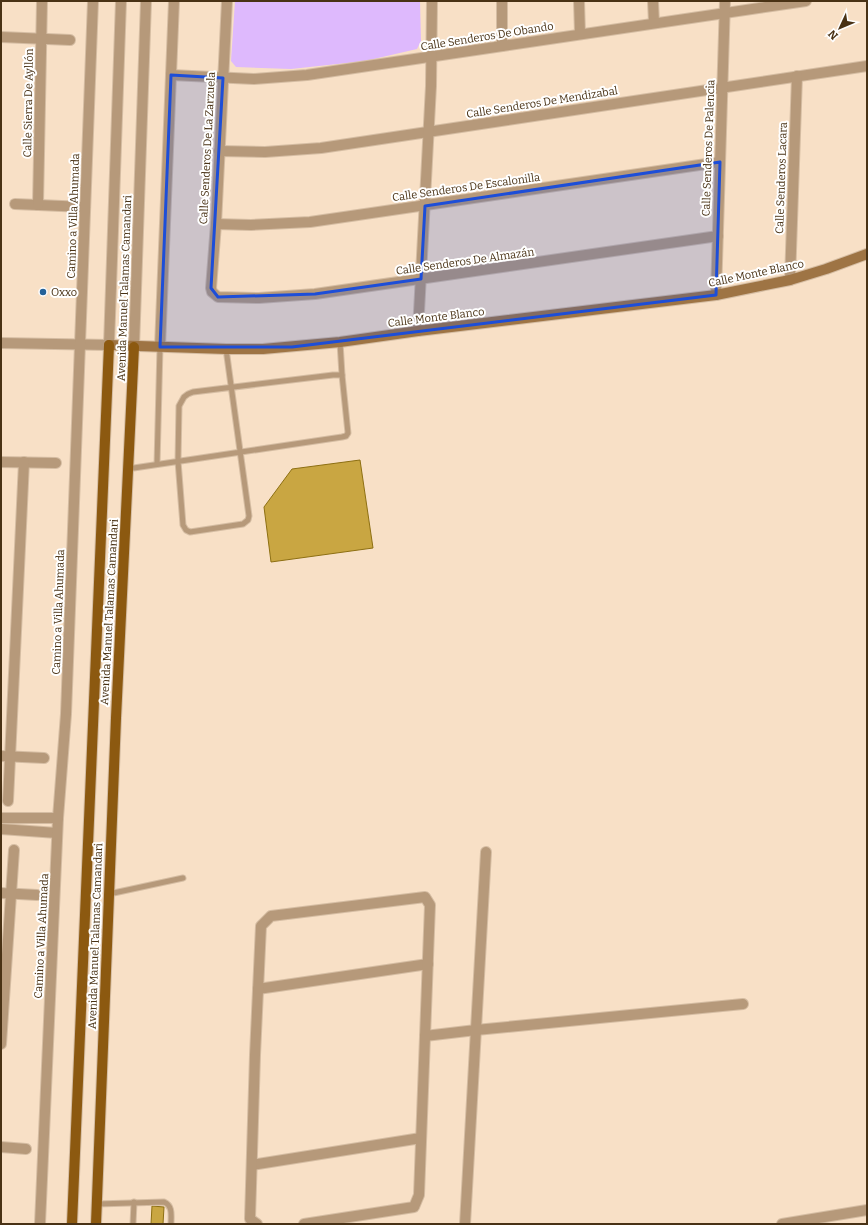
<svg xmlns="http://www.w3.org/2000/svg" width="868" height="1225" font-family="Bitter,serif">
	<rect width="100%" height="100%" fill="#f8e0c6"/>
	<polygon fill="#deb9fd" points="235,1 420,1 421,41 417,49 365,61 291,69 236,67 231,61"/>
	<g fill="#c9a642" stroke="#8d6f12">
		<polygon points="360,460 373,548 271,562 264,507 292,469"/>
		<polygon points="152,1206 164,1207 163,1224 151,1224"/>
	</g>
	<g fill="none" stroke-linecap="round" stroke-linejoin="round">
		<g stroke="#d5bda3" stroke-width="7">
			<g id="service">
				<polyline points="340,342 342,375"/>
				<polyline points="157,464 160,347"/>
				<path d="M127,469C199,458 270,448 342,437L346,436L348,433L342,375H333L193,392L188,394L184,397L179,406L178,461L183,525L186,530L190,532L243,524L248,520L249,516C241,460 234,405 226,349"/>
				<polyline points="109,894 183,878"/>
				<path d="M97,1204L164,1202C173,1206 171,1215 171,1224"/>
				<polyline points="133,1224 134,1202"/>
			</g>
		</g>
		<g stroke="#d5bda3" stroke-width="12">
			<g id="minor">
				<polyline points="227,1 216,224 211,288 212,292 218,297 259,298 315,294 718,236"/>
				<polyline points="502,1 502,46"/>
				<polyline points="579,1 580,34"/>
				<polyline points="653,1 654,23"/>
				<polyline points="1,37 70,40"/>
				<polyline points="171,75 254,79 307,75 806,1"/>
				<polyline points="219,151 265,152 321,148 867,66"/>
				<polyline points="15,204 85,207"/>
				<polyline points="38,205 42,1"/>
				<polyline points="216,224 251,225 310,222 720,162"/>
				<polyline points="790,280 797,76"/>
				<polyline points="716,295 725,1"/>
				<polyline points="418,331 431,86 432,1"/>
				<polyline points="160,347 174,1"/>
				<polyline points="1,462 56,463"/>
				<polyline points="1,756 44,758"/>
				<polyline points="8,801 24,462"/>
				<polyline points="1,818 58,818"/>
				<polyline points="1,829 57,833"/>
				<polyline points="1,893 37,895"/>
				<polyline points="258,989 428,964"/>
				<polyline points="425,1036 476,1030 743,1004"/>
				<polyline points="1,1044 14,850"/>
				<polyline points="1,1147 26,1149"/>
				<polyline points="252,1165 421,1138"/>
				<polyline points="257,1224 250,1219 255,1055 261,926 271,916 425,897 430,905 419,1195 414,1207 304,1224"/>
				<polyline points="465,1224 486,852"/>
				<polyline points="782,1224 867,1210"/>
			</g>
		</g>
		<g stroke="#d5bda3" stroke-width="12">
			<g id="tertiary">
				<polyline points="1,343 109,345 121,1"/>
				<polyline points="134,347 146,1"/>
				<polyline points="40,1224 58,818 66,714 93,1"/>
			</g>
		</g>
		<g stroke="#d5bda3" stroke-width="12">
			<polyline id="secondary" points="109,345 226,349 263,349 340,342 418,331 716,295 790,280 826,269 867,254"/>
		</g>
		<g stroke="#d5bda3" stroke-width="12">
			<g id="primary">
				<polyline points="72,1224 109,345"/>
				<polyline points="96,1224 116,718 134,347"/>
			</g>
		</g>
		<use href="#service" stroke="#b6997a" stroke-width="5"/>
		<use href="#minor" stroke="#b6997a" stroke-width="10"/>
		<use href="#tertiary" stroke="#b6997a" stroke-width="10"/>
		<use href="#secondary" stroke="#9e7444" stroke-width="10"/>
		<use href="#primary" stroke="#8c5910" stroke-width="10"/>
	</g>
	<path fill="#1d4ed8" fill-opacity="0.2" stroke="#1d4ed8" stroke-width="3" stroke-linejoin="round" d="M171,75L223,78L211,288L218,297L315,294L421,279L425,206L720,162L716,295L292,347H160Z"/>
	<circle fill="#256299" stroke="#fff" stroke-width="1.5" cx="43" cy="292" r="4"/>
	<g text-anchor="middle" stroke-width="4" stroke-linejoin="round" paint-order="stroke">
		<g font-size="11" fill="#493215" stroke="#fff">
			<text transform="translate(487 36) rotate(-9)" y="4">Calle Senderos De Obando</text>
			<text transform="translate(542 102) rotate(-9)" y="4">Calle Senderos De Mendizabal</text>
			<text transform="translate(28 103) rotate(-89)" y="4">Calle Sierra De Ayllón</text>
			<text transform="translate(207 148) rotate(-87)" y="4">Calle Senderos De La Zarzuela</text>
			<text transform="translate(708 148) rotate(-88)" y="4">Calle Senderos De Palencia</text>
			<text transform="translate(781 178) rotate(-88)" y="4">Calle Senderos Lacara</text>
			<text transform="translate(466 187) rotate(-8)" y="4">Calle Senderos De Escalonilla</text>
			<text transform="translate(73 216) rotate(-88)" y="4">Camino a Villa Ahumada</text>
			<text transform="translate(465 261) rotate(-8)" y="4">Calle Senderos De Almazán</text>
			<text transform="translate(756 273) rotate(-12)" y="4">Calle Monte Blanco</text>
			<text transform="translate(124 288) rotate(-88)" y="4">Avenida Manuel Talamas Camandari</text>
			<text transform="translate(436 317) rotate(-7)" y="4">Calle Monte Blanco</text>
			<text transform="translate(58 612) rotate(-88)" y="4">Camino a Villa Ahumada</text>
			<text transform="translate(109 612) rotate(-87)" y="4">Avenida Manuel Talamas Camandari</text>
			<text transform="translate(41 936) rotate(-87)" y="4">Camino a Villa Ahumada</text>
			<text transform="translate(95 936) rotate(-88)" y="4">Avenida Manuel Talamas Camandari</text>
		</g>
		<g font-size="11" fill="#493215" stroke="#fff" text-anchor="start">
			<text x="51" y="296">Oxxo</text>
		</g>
	</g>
	<rect width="868" height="1225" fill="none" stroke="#493215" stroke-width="4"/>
	<g transform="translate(840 28) rotate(226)" stroke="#ffffff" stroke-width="3" paint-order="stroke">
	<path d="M0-3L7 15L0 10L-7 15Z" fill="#493215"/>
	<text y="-6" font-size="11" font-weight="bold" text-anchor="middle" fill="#493215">N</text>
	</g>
</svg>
